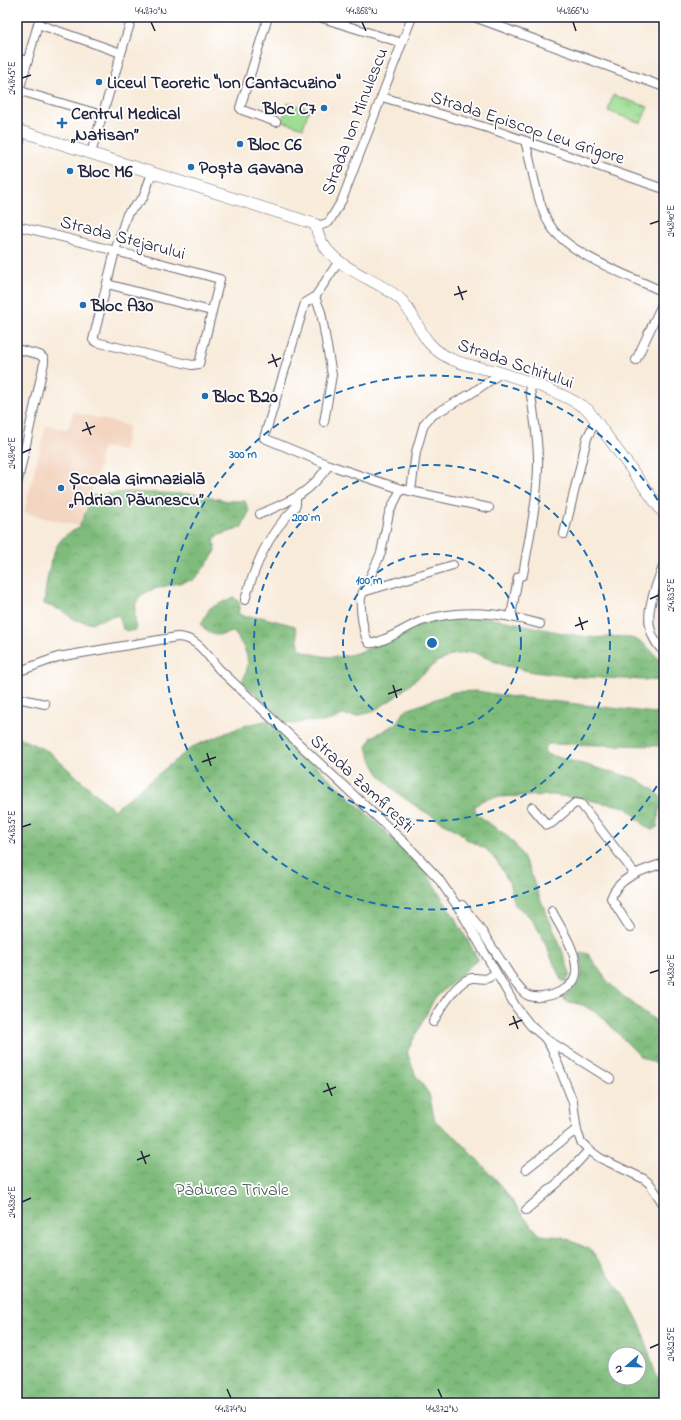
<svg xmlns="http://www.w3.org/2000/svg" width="681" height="1420" font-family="'Indie Flower',sans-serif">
	<defs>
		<pattern id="grass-tufts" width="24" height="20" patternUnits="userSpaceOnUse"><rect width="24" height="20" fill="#9fdd92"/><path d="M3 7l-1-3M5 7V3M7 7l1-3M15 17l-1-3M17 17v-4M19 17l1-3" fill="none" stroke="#89bd7f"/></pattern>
		<pattern id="forest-crowns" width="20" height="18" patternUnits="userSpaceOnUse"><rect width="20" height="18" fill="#7fbc7c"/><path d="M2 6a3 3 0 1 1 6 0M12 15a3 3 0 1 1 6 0" fill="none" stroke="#689867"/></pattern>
	</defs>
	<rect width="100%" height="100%" fill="#fff"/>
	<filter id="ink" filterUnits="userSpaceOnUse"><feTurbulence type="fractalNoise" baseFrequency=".025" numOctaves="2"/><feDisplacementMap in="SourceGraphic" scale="8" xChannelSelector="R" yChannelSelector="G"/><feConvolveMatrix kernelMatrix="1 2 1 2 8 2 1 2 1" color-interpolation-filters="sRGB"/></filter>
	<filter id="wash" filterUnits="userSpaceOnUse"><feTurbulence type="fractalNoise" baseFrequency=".012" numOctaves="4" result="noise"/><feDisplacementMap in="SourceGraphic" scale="16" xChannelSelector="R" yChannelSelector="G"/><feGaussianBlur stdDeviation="0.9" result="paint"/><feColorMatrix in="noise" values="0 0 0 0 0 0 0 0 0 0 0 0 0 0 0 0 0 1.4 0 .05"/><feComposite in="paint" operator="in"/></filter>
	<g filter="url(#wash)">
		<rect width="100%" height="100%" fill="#f8ebda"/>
		<polygon fill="#f3d4bf" points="73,412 129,426 123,451 103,447 98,463 101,464 79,526 24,513 46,425 68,430"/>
		<polygon fill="url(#grass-tufts)" stroke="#608066" points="613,95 648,107 641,123 608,111"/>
		<g fill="url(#forest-crowns)" stroke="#506f5c" fill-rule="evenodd">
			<path d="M125,492L194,494L228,501H245L249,512L241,528L217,536L214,540L216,551C212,557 198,576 193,580C181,583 144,588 138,599C133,607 135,621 136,630L128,631L123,629L119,615L90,623L75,620L61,610L44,604C46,586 49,554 61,540C66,534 73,531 79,528L92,496Z"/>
			<path d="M234,597L240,604L238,613L245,617H261L295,626L300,649C353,674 386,632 434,620C485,608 538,632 589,637C603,639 621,634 634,639C647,643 654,655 664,664V681L567,676L533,672L503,665L473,652L452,655L437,662L394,698L372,712L356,716L342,715L332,720L321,722L307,721L293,724L281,721L256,694L241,683C254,662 246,650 234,632C218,635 212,639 201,624L210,608Z"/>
			<path d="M477,691L506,696L664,714V746L548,744L544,749L546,754L637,779L654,790L664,800V805L659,810L657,827L652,830L646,827L626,807L577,798L553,795L495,797L483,800L475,806V810C484,824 501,828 512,841C527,858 533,881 541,901C552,926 563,949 570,975L566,982L561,980L541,934L529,916L514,904L509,882L498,863L486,849L466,839L459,832C423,809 378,792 367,747L372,737L396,724L404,711L454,692Z"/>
			<path d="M268,720L422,866L458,923L478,959L434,999L407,1052L415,1074L429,1094L435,1121L458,1139L501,1185L523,1216L540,1235L563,1237L591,1250L627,1300L641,1326L655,1373L664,1385V1403H17V737L48,751L114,810L192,747L243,726ZM615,1354H639V1378H615Z"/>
			<polygon points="582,952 588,954 608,982 623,996 664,1027 664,1067 641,1057 601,1016 583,1005 565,1001 563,997 580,981 582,973 580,954"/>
		</g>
		<polygon fill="#9fdd92" stroke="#608066" points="288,103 309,109 303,128 282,121"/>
	</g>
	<g filter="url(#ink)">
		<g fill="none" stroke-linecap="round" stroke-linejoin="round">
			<g stroke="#6d6873" stroke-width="10">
				<g id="minor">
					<polyline points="268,17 240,108 242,110 276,122"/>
					<polyline points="319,17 402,43"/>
					<polyline points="474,17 664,87"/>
					<polyline points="38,24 121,53"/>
					<polyline points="17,58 28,61"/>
					<polyline points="17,90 102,115"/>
					<polyline points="382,97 491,129 664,189"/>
					<polyline points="17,98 40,17"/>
					<path d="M525,141C532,165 537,205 550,225C567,254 632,277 664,292"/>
					<polyline points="17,152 22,132"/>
					<polyline points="91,153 132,17"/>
					<polyline points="315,224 322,225 329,222 342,200 412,17"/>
					<path d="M17,226C85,242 152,261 220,279L199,364L192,365L96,342L93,340L115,251L127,214L143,198L152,173"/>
					<polyline points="339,261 315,297 305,303 264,438 329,465 401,489 489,508"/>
					<polyline points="107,284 211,311"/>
					<polyline points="315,297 321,312 332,375 324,422"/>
					<polyline points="17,349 40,355 44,359 44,363 17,485"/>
					<polyline points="636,360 664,300"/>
					<path d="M401,489L389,513L381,553L361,597C360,606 363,636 369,643C381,645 409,625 422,621C461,608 502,613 540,624"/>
					<polyline points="411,491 416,452 424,424 431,416 472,393 501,373"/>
					<path d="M260,514C291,501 309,494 329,465"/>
					<polyline points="564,534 587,438 596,420"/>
					<path d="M664,564C653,594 637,626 664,652"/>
					<polyline points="363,592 453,565"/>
					<path d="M245,600C255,566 267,535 293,510L296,505V499"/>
					<path d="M511,616L518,577L523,575C529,537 539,496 538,456C537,431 533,408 529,383"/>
					<path d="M17,672L58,657L177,637C197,637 206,654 219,669L407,845L438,878L460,910L516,1007L531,1026L545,1038L552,1049L573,1102L577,1131L581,1142L589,1150L600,1158L644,1179L650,1184L664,1205"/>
					<polyline points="17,698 45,704"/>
					<polyline points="532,807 547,825 552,823 575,803 581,804 635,874"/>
					<path d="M462,905L477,924L516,984C520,988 523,994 529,996C544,1001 575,990 576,973C578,952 561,929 552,911"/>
					<path d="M630,928L611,898C619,876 644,870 664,863"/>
					<path d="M433,1022C440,1010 457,980 472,978C483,977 484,983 495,973"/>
					<polyline points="546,1039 610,1079"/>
					<polyline points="526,1169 577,1129"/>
					<polyline points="526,1210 561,1180 589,1150"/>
				</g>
			</g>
			<g stroke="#6d6873" stroke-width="12">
				<path id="major" d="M17,130L315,224C322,259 353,270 381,286C389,291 397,295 403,302C421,325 421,345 451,359C464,365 481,368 495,371C522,379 565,393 588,410L664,514"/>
			</g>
			<use href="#minor" stroke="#fff" stroke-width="8"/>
			<use href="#major" stroke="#fff" stroke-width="11"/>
		</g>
	</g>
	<path fill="none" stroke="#22223b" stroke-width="1.5" d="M151,22L155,31M362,22L366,31M573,22L576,31M22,78L31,75M650,224L659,221M458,286L463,300M454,295L467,291M272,354L277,367M268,363L281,358M86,422L91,435M82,431L95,426M22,453L31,449M650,599L659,595M579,617L583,630M575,626L588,621M393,685L397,698M388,694L402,689M207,753L211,766M202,762L216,757M22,827L31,824M650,973L659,970M513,1016L518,1029M509,1025L522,1020M327,1083L332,1096M323,1092L336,1087M141,1151L146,1164M137,1160L150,1155M22,1202L31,1198M650,1348L659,1344M227,1389L231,1398M438,1389L442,1398"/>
	<g fill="none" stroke="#1f6fb2" stroke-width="2" stroke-dasharray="7 5">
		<circle cx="432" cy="643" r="89"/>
		<circle cx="432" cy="643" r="178"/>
		<path d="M663 776A267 267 0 1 1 663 509"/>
	</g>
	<g fill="#1f6fb2" stroke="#fff" stroke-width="1.5">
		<circle cx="99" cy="82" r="4"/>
		<circle cx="324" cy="108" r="4"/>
		<path d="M60 117h4v4h4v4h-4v4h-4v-4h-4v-4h4z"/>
		<circle cx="240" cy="144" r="4"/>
		<circle cx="191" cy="167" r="4"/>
		<circle cx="70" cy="171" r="4"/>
		<circle cx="83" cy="305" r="4"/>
		<circle cx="205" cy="396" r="4"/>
		<circle cx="61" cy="488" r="4"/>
	</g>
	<g text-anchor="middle" stroke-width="3.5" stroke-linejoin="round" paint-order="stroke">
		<g font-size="18" font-weight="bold" fill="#22223b" stroke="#fff" text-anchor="start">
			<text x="107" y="88">Liceul Teoretic "Ion Cantacuzino"</text>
			<text x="316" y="114" text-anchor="end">Bloc C7</text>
			<text x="71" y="119">Centrul Medical<tspan x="71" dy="21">„Natisan”</tspan></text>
			<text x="248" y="150">Bloc C6</text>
			<text x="199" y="173">Poșta Gavana</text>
			<text x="78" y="177">Bloc M6</text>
			<text x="91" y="311">Bloc A30</text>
			<text x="213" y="402">Bloc B20</text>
			<text x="69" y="484">Școala Gimnazială<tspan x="69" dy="21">„Adrian Păunescu”</tspan></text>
		</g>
		<g font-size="18" fill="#22223b" stroke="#fff">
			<text transform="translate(354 121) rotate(-69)" y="6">Strada Ion Minulescu</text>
			<text transform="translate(528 127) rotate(18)" y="6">Strada Episcop Leu Grigore</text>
			<text transform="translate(123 237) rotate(15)" y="6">Strada Stejarului</text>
			<text transform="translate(516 363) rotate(19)" y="6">Strada Schitului</text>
			<text transform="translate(363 783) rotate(43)" y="6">Strada Zamfirești</text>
		</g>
		<g font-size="18" fill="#485a55" stroke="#fff">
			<text x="232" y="1195">Pădurea Trivale</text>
		</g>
	</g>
	<circle cx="432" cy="643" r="6" fill="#1f6fb2" stroke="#fff" stroke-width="2"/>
	<g font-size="12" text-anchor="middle" font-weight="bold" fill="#1f6fb2" stroke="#fff" stroke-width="3.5" stroke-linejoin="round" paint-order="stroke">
		<text x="243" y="458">300 m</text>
		<text x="306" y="521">200 m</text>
		<text x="369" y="584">100 m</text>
	</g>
	<rect width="681" height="1420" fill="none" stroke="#fff" stroke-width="44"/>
	<g transform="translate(627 1366) rotate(250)"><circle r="19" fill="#ffffff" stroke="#a7a7b1"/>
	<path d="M0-3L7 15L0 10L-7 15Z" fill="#1f6fb2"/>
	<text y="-6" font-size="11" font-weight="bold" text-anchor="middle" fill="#22223b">N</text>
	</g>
	<rect x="22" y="22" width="637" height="1376" fill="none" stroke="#22223b" stroke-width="1.5"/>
	<g font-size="10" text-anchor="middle" fill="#22223b">
		<text x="151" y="14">44.870°N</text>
		<text x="362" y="14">44.868°N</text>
		<text x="573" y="14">44.866°N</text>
		<text transform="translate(11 78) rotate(-90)" y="4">24.845°E</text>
		<text transform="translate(670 221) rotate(-90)" y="4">24.840°E</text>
		<text transform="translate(11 453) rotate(-90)" y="4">24.840°E</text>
		<text transform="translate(670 595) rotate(-90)" y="4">24.835°E</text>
		<text transform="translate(11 827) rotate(-90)" y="4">24.835°E</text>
		<text transform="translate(670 970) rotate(-90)" y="4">24.830°E</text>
		<text transform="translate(11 1202) rotate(-90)" y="4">24.830°E</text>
		<text transform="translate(670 1344) rotate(-90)" y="4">24.825°E</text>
		<text x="231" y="1412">44.874°N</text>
		<text x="442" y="1412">44.872°N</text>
	</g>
</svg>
